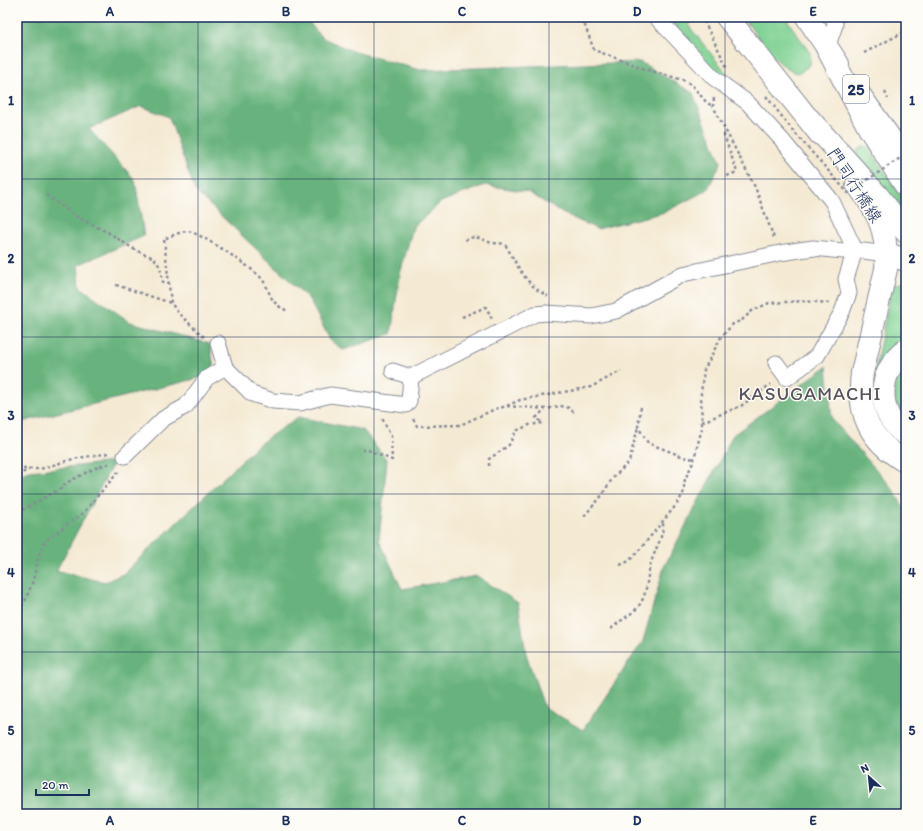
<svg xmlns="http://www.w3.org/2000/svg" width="923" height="831" font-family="Itim,'Klee One',sans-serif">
	<rect width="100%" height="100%" fill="#fdfcf7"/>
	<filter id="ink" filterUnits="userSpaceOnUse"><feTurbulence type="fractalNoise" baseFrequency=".025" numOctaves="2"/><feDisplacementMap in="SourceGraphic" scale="8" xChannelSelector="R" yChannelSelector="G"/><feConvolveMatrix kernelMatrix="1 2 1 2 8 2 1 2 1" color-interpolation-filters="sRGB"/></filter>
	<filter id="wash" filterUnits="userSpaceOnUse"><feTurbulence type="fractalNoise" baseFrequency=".012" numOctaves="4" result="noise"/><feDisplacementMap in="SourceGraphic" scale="16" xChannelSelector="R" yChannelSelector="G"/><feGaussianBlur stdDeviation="0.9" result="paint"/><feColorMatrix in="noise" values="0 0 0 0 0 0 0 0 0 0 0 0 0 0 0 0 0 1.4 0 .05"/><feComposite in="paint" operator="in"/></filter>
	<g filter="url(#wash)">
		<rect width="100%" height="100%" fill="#f4e9d2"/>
		<g fill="#7fd193" stroke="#4d8078">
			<polygon points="667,17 686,17 691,29 729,76 725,78 716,73"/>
			<path d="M743,17H785L810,53V65L799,73C779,72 755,32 743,17Z"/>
			<polygon points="864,146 869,148 906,204 906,218 858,157 857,151"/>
			<polygon points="906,282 906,337 888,350 875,370 892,285"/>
			<path d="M906,362V420C896,410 892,396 895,381C896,375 902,367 906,362Z"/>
		</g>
		<g fill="#67b37d" stroke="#41716e">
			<polygon points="17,17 305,17 321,37 352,51 420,70 640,62 693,93 721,163 707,190 665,212 597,229 562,213 528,192 485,185 441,202 413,227 400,274 391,334 343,350 330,340 309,299 195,191 169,117 141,106 89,129 135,180 144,236 78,265 80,287 130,322 210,344 215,374 17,423"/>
			<polygon points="827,366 832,419 892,488 906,511 906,814 17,814 17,475 30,471 114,462 56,571 105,582 123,574 259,444 298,417 363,430 387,460 379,540 402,589 477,576 518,603 526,654 544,707 583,730 643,641 664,567 733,435"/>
		</g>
	</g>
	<g filter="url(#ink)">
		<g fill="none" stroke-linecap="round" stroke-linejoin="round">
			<g stroke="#888c98" stroke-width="17">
				<g id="minor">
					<polyline points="656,17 714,78 748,103 782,140 832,201 855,250 846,279 849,293 842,312 817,356 787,378 776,363"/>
					<polyline points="827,48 835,25 834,17"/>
					<polyline points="218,343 225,367"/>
					<polyline points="393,371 411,377"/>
					<polyline points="125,456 163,419 186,406 207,378 225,367 252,394 273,401 300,403 330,395 406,405 409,401 411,377 535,314 546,313 591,316 616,311 683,274 780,253 813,248 843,251 855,250 887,254"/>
				</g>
			</g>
			<g stroke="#888c98" stroke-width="24">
				<g id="primary">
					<polyline points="727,17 820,134"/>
					<polyline points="807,17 838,64"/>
					<polyline points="859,94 906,161"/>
					<path d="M857,184C879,213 888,231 886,269L862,373C857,414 870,441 906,462"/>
				</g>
			</g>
			<g stroke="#888c98" stroke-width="24">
				<g id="motorway">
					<polyline points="827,48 869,128 906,186"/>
					<polyline points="809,119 878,196 906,232"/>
					<polyline points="887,254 906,260"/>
					<path d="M906,350C877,371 875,414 906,435"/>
				</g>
			</g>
			<g stroke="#888c98" stroke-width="2.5" stroke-dasharray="3 3" stroke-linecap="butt">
				<polyline points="546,17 560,17"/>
				<polyline points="569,17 584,23 594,50 648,70 683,80 691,84 707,103 713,106"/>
				<polyline points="704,21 727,67"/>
				<polyline points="864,53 906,31"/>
				<polyline points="885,92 888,99"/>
				<polyline points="714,98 713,106 755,187 774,238"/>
				<polyline points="727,176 737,172 724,135 728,134"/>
				<polyline points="46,195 77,217 111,234 135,250 154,258 160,267 163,282 169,283"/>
				<path d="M465,240C477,233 483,242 494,243C499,244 502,242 506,246C518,266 526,286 548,296"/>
				<polyline points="116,285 171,303"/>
				<polyline points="462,317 486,307 492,319"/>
				<path d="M204,337L179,314L171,303L164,239C171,236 180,232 187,231C196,230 256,270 262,279C272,293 268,303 288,311"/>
				<polyline points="507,406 520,400 591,387 621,371"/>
				<polyline points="641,407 638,427 648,443 689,459 693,458"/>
				<polyline points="413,419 417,426 460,425 495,409 507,406 547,409 560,406 567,407 575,413"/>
				<polyline points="702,422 741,406 771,384"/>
				<polyline points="362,450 368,450 392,460 391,436 382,418"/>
				<polyline points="489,466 489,459 509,445 516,431 529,425 543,423 536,418 545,409"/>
				<polyline points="17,469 40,469 73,459 109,453"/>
				<polyline points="17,475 29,470"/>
				<polyline points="17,513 60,489 66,483 95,468 111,463"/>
				<polyline points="584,516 600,498 612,479 629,462 638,427"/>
				<polyline points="620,565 629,561 641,548 677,504 683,494 685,479 693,463 702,428 701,393 704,370 721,337 734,323 741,321 752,311 769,303 803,301 829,303"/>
				<polyline points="17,610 25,601 33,581 39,555 45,541 83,513 119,471"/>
				<path d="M611,629C619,621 631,615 638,607C648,594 646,581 650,566C654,550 664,538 663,521"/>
			</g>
			<use href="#minor" stroke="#fff" stroke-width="15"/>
			<use href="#primary" stroke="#fff" stroke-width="22"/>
			<use href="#motorway" stroke="#fff" stroke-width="22"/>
			<polyline stroke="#888c98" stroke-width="2.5" stroke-dasharray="3 3" stroke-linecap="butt" points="766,96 794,132 848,193 906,154"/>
		</g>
	</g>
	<path fill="none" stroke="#1b2f5e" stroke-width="1" stroke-opacity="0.55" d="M198,17V814M374,17V814M549,17V814M725,17V814M17,179H906M17,337H906M17,494H906M17,652H906"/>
	<g text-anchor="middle" stroke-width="3" stroke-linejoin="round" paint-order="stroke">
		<rect fill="#fdfcf7" stroke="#5f6c8c" stroke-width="1" x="843" y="75" width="26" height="28" rx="3"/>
		<g font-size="16" font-weight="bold" fill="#1b2f5e">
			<text x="856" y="95">25</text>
		</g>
		<g font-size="17" fill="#1b2f5e" stroke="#fdfcf7">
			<text transform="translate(855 185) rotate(57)" y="6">門司行橋線</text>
		</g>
		<g font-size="19" letter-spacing="1" fill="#5a545e" stroke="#fdfcf7">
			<text x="810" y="400">KASUGAMACHI</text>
		</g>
	</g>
	<rect width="923" height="831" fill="none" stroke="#fdfcf7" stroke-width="44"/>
	<g transform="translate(869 777) rotate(333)" stroke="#fdfcf7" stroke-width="3" paint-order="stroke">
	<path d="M0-3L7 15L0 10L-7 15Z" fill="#1b2f5e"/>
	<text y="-6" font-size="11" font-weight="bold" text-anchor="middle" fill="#1b2f5e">N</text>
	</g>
	<path d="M36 789v6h53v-6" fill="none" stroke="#1b2f5e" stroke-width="2"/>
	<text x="42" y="789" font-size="12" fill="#1b2f5e" stroke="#fdfcf7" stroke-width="3" paint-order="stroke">20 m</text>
	<rect x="22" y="22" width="879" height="787" fill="none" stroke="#1b2f5e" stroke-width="1.5"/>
	<g font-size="13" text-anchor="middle" font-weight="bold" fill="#1b2f5e">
		<text x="110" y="16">A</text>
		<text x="286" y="16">B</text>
		<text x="462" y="16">C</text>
		<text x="637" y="16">D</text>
		<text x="813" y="16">E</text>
		<text x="11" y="105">1</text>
		<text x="912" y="105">1</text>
		<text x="11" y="263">2</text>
		<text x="912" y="263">2</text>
		<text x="11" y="420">3</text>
		<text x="912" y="420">3</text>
		<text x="11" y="577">4</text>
		<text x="912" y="577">4</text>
		<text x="11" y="735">5</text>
		<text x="912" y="735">5</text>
		<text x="110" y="825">A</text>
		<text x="286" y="825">B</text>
		<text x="462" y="825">C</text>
		<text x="637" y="825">D</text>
		<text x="813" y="825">E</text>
	</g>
</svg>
